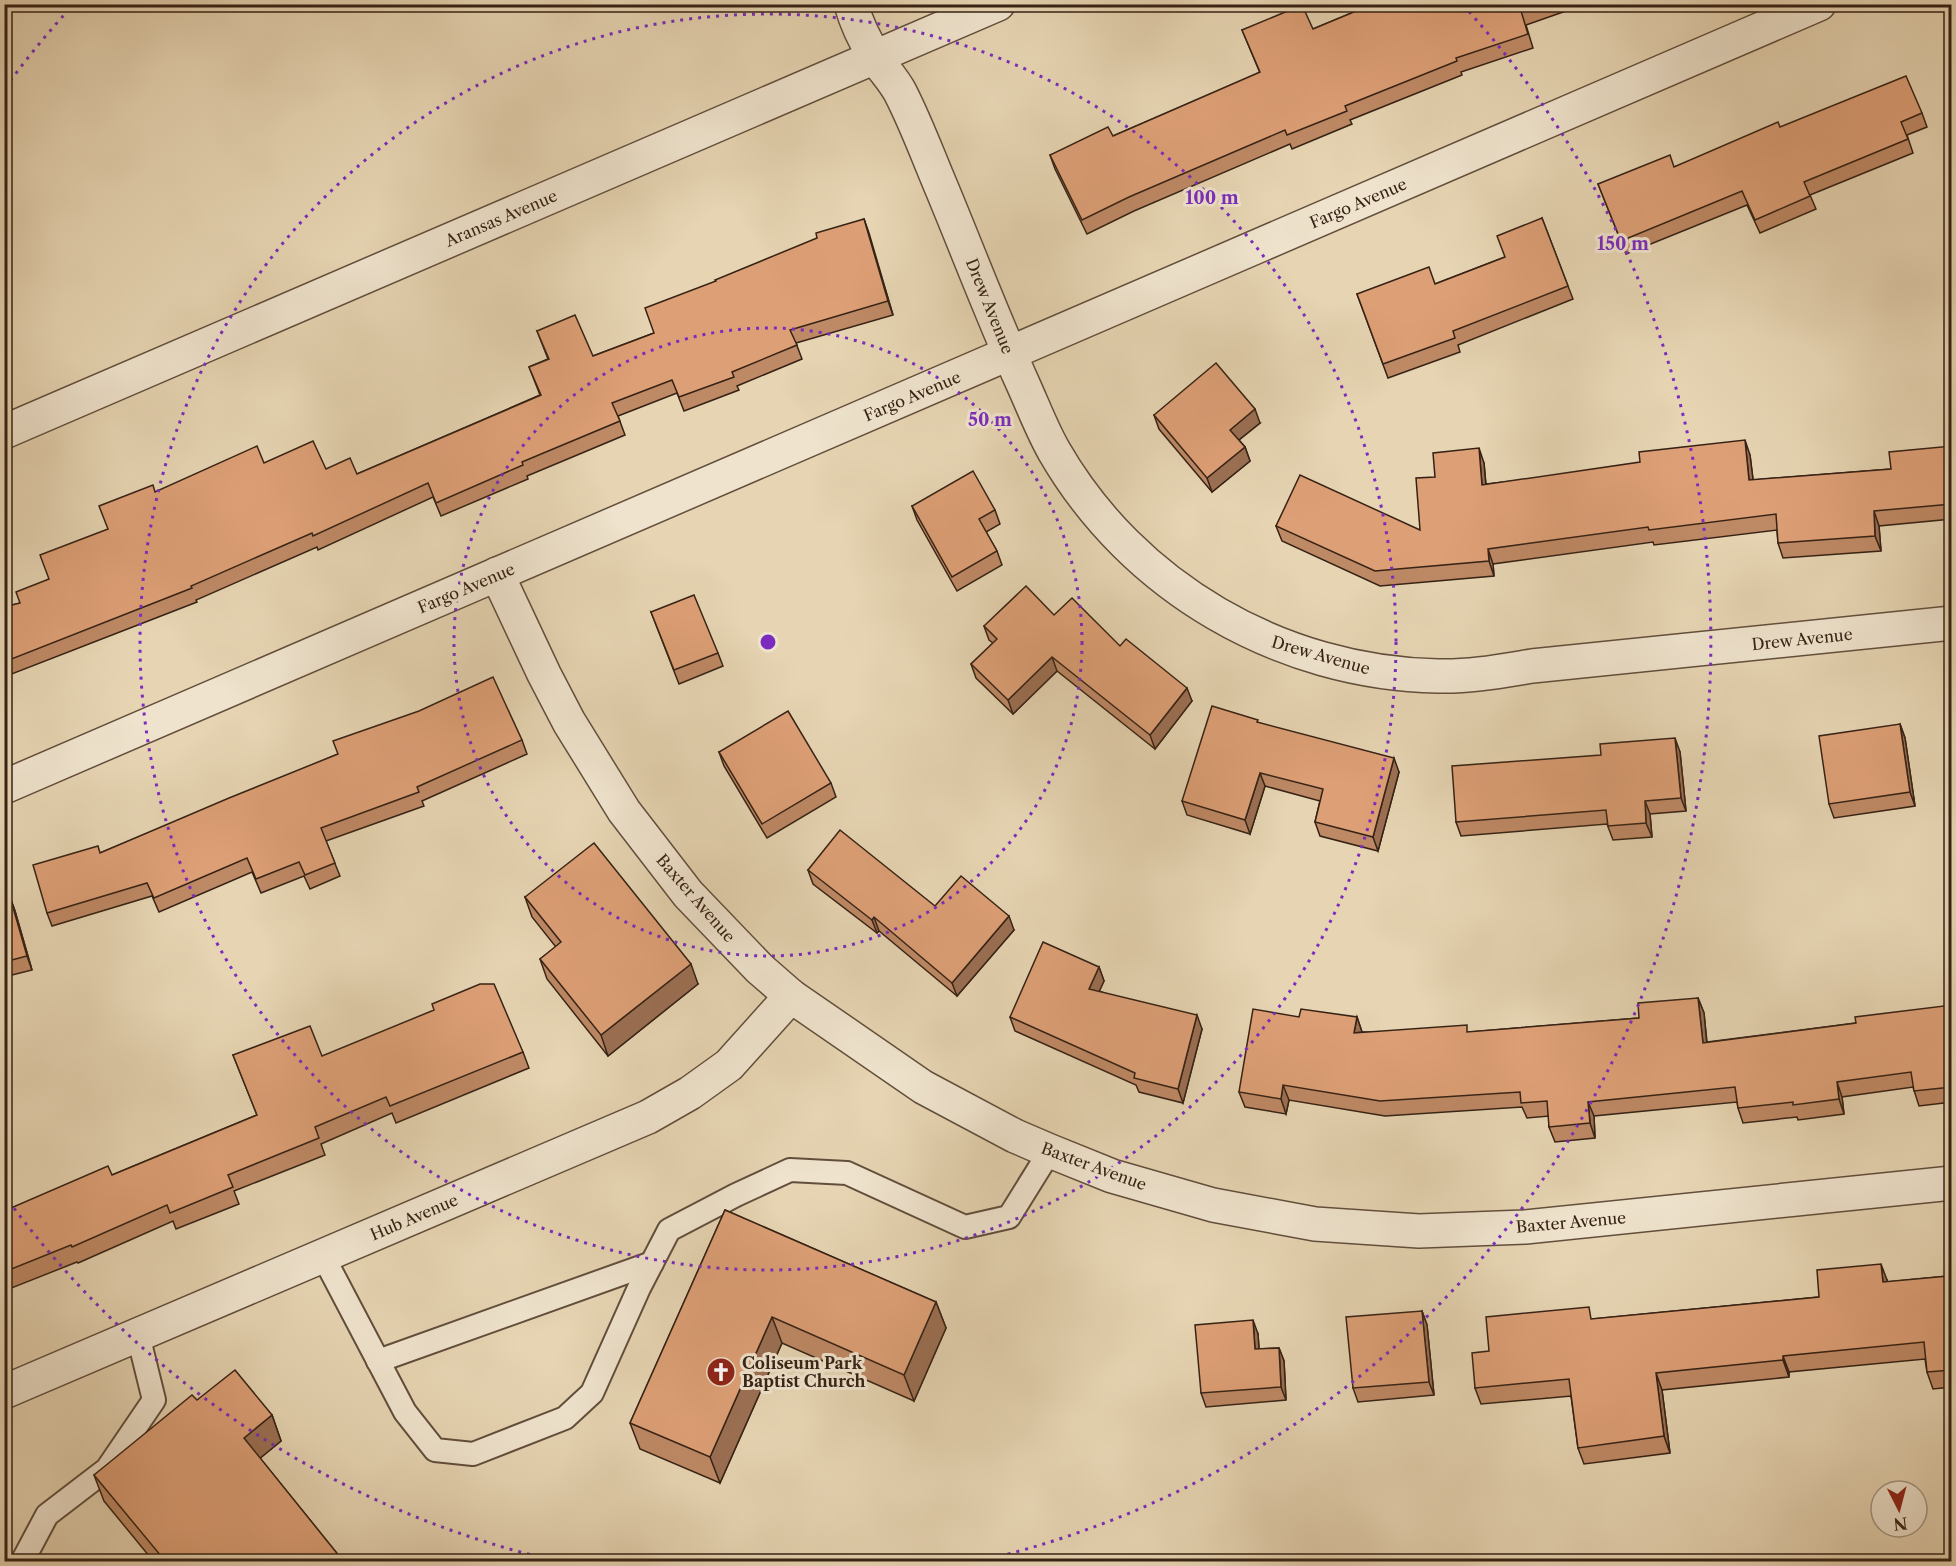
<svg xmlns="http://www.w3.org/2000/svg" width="1956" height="1566" font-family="'Libre Caslon Text',serif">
	<rect width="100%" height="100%" fill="#e6d4b2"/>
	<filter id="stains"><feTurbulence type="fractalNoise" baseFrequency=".00333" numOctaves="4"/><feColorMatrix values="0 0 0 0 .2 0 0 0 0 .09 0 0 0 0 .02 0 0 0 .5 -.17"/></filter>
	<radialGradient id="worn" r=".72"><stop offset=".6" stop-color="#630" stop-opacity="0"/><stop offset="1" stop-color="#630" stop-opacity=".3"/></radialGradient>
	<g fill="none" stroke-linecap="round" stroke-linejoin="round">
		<g stroke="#624e3c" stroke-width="26">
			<g id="service">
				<polyline points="323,1256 405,1412 435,1450 473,1454 565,1418 592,1393 639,1288 669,1230 736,1195 790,1170 847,1173 965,1227 1009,1217 1050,1151"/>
				<polyline points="378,1361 652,1263"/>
				<polyline points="22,1562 47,1515 107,1469 154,1400 138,1335"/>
			</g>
		</g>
		<g stroke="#624e3c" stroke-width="36">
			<g id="minor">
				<path d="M851,4C856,22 865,41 875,57C883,69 893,79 900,92C916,123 928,156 942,189C969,254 994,320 1023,384C1033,406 1042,430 1054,451C1133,588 1281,673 1438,676C1469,677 1501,671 1532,666L1952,623"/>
				<polyline points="4,432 998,4"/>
				<polyline points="497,574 544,674 569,722 624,811 688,894 760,969 791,996 923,1087 1015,1136 1050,1151 1112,1176 1213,1205 1315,1224 1419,1231 1525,1227 1952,1183"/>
				<polyline points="4,787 1819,4"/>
				<polyline points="4,1392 648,1117 690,1093 729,1065 791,996"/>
			</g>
		</g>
		<use href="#service" stroke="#efe3cd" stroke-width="22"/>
		<use href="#minor" stroke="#efe3cd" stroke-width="33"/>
	</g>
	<g fill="#be8965" stroke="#362215" stroke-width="1.5">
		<polygon points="1373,4 1586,4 1526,25 1533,48 1461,72 1462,75 1350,120 1352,124 1292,149 1290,144 1134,211 1087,234 1055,169 1050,155 1113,136 1260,73 1242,30 1313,29"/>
		<polygon points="1922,113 1927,127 1907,135 1913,153 1810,195 1816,209 1760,233 1747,205 1626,254 1598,184 1674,167 1780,127"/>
		<polygon points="1542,218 1573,299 1458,345 1460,352 1388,378 1357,294 1435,284 1505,257"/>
		<polygon points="864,219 893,315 796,343 802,359 737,386 739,390 684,411 677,393 618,416 625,435 527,476 528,479 441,516 433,497 318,550 317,547 196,600 197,602 4,677 4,607 20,603 108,529 155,492 264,463 326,469 357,474 540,395 529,367 548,359 537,331 593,356 654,333 716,281"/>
		<polygon points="1154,415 1260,423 1239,440 1245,447 1250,461 1212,492 1159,429"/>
		<polygon points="1952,446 1952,519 1879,526 1881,551 1783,558 1778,543 1777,530 1654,545 1653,542 1493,564 1494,576 1380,586 1282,541 1276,526 1420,530 1435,477 1484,463 1486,484 1750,455 1753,480 1891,469"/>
		<polygon points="912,506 995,510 1000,524 986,532 997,551 1002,565 957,591 917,520"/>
		<polygon points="651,612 718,653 723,666 679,684"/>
		<polygon points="1054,615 1120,646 1192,701 1155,749 1057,671 1013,714 976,678 971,664 993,643 989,640 984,626"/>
		<polygon points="1259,723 1399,772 1378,851 1320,836 1315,822 1320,801 1265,786 1250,834 1187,815 1182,801"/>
		<polygon points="1900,724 1905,738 1915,806 1834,818 1829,804"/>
		<polygon points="522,740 527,754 422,801 424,806 326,841 340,876 310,889 304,876 261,893 252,872 159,912 152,896 52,926 47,913 100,853 338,754"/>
		<polygon points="719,752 831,783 836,797 767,838 724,766"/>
		<polygon points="1680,752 1686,811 1650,814 1652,837 1613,840 1607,824 1461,836 1456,822"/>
		<polygon points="808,870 935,906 1014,930 957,996 879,931 877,933 813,884"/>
		<polygon points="10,897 15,911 32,970 4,977 4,898"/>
		<polygon points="525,897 698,984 608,1056 547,979 540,959 556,947 532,917"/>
		<polygon points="1099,967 1104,981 1099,991 1202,1029 1183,1103 1139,1092 1136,1085 1015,1031 1010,1017"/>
		<polygon points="1698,998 1704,1013 1707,1042 1856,1023 1952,1005 1952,1102 1919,1106 1913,1087 1842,1097 1844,1114 1798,1120 1797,1117 1743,1123 1738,1108 1737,1102 1594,1116 1595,1138 1555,1142 1549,1127 1549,1116 1527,1118 1522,1107 1385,1116 1289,1100 1286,1114 1245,1107 1239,1092 1357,1017 1362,1032 1470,1032 1639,1018"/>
		<polygon points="523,1052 529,1068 396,1123 392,1113 321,1144 325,1155 234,1191 239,1204 176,1229 173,1221 78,1263 77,1262 4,1291 4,1191 11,1208 112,1175 257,1115 233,1055 322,1056"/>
		<polygon points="725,1210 936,1302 946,1328 914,1401 782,1343 720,1483 640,1449 630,1423"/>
		<polygon points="1952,1257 1952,1387 1933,1389 1927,1372 1925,1359 1789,1372 1789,1377 1662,1390 1670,1453 1584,1464 1578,1448 1571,1396 1481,1404 1475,1388 1593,1319 1819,1297 1887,1280 1887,1282 1948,1276"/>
		<polygon points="1422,1311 1427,1325 1434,1395 1358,1402 1353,1388"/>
		<polygon points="1258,1334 1259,1349 1279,1348 1284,1361 1286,1400 1206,1407 1201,1393"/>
		<polygon points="197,1400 272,1415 281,1441 260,1458 344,1562 154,1562 104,1501 94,1475"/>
	</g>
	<g fill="#9b6f53" stroke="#362215" stroke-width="1.5">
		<polygon points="864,219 869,233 893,315 888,301"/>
		<polygon points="1255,409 1260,423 1235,443 1230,430"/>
		<polygon points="1745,440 1750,455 1755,495 1749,480"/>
		<polygon points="1245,447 1250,461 1212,492 1207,478"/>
		<polygon points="1479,448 1484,463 1487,500 1482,485"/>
		<polygon points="1874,511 1879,526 1881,551 1875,536"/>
		<polygon points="1488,549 1493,564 1494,576 1489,561"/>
		<polygon points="1052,657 1057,671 1013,714 1008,700"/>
		<polygon points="1187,688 1192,701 1155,749 1150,735"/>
		<polygon points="1900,724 1905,738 1915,806 1910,792"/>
		<polygon points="1675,738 1680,752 1686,811 1681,798"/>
		<polygon points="1394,758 1399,772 1378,851 1373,837"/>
		<polygon points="1260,773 1265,786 1250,834 1245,820"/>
		<polygon points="1645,801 1650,814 1652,837 1646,823"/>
		<polygon points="10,897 15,911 32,970 27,956"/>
		<polygon points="1009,916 1014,930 957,996 952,983"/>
		<polygon points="874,917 879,931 877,933 872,920"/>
		<polygon points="691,964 698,984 608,1056 601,1035"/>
		<polygon points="1099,967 1104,981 1094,1003 1089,989"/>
		<polygon points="1698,998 1704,1013 1708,1057 1703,1043"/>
		<polygon points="1197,1015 1202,1029 1183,1103 1178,1089"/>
		<polygon points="1357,1017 1362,1032 1354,1033"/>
		<polygon points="1837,1082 1842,1097 1844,1114 1839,1099"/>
		<polygon points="1283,1085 1289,1100 1286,1114 1281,1099"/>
		<polygon points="1588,1102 1594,1116 1595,1138 1590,1123"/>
		<polygon points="1881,1264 1887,1280 1889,1299 1883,1282"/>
		<polygon points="936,1302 946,1328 914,1401 904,1375"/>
		<polygon points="1422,1311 1427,1325 1434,1395 1429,1382"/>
		<polygon points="772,1317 782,1343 720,1483 710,1457"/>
		<polygon points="1253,1320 1258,1334 1260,1363 1255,1349"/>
		<polygon points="1279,1348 1284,1361 1286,1400 1281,1387"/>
		<polygon points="1783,1356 1789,1372 1789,1377 1783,1360"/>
		<polygon points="1656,1373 1662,1390 1670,1453 1664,1436"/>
		<polygon points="272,1415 281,1441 253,1464 244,1438"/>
	</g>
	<g fill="#dd9f76" stroke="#362215" stroke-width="1.5">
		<polygon points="1373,4 1540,4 1521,11 1528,34 1456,58 1457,61 1345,106 1347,111 1287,135 1285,130 1129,197 1082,220 1050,155 1108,127 1113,136 1260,72 1242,30 1302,5 1313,29"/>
		<polygon points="1906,76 1922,113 1901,122 1908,139 1804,182 1810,196 1755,220 1742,191 1621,241 1598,184 1670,155 1674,167 1778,122 1780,127"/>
		<polygon points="1542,218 1568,286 1453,331 1455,338 1383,364 1357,294 1429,267 1435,284 1505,257 1497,236"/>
		<polygon points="864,219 888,301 790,330 797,345 732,372 734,377 679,397 672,380 612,403 620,421 522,462 523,465 436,503 428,483 313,536 312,533 191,586 192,588 4,662 4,607 20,603 16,592 49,579 40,555 108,529 99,506 153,485 155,492 257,446 264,463 313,441 326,469 350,458 357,474 541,395 529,367 549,359 537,331 575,315 593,356 654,333 645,308 716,281 715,280 817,238 816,233"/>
		<polygon points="1216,363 1255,409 1230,430 1245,447 1207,478 1154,415"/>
		<polygon points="1745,440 1749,480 1891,469 1889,452 1952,446 1952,504 1874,511 1875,536 1778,543 1776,514 1649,530 1648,527 1488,549 1489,561 1375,571 1276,526 1300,475 1420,530 1416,478 1435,477 1433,453 1479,448 1482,485 1640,462 1639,452"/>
		<polygon points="973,471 995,510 979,519 997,551 952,577 912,506"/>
		<polygon points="1026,586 1054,615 1072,598 1120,646 1126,639 1187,688 1150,735 1052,657 1008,700 971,664 997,639 984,626"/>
		<polygon points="694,595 718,653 674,670 651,612"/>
		<polygon points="493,677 522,740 417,787 419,792 321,828 335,863 305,875 299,862 256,879 247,858 154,898 147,883 47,913 33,865 98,846 100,853 229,798 338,754 333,741 419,711"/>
		<polygon points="1212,706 1258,720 1257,722 1394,758 1373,837 1315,822 1323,789 1260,773 1245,820 1182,801"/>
		<polygon points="788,711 831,783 762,824 719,752"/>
		<polygon points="1900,724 1910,792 1829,804 1819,736"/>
		<polygon points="1675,738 1681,798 1645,801 1646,823 1608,826 1606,810 1456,822 1452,766 1601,755 1600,744"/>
		<polygon points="840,830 935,906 961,876 1009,916 952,983 874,917 872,920 808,870"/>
		<polygon points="594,843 691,964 601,1035 540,959 561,942 525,897"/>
		<polygon points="10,897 27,956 4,962 4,898"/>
		<polygon points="1043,942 1099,967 1089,989 1197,1015 1178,1089 1134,1078 1135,1073 1010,1017"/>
		<polygon points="480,984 494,984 523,1052 390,1106 386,1097 315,1127 319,1138 228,1175 233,1187 170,1213 167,1205 72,1247 71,1245 4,1272 4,1191 11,1208 108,1166 112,1175 257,1115 233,1055 310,1026 322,1056 434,1010 432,1004"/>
		<polygon points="1698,998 1703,1043 1856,1023 1855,1017 1952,1005 1952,1087 1914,1091 1911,1072 1837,1082 1839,1099 1793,1105 1793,1102 1738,1108 1735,1087 1588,1102 1590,1123 1549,1127 1547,1101 1521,1103 1520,1092 1380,1101 1283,1085 1281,1099 1239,1092 1253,1009 1299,1017 1301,1009 1357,1017 1354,1033 1467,1025 1467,1032 1639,1018 1638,1003"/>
		<polygon points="725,1210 936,1302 904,1375 772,1317 710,1457 630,1423"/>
		<polygon points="1952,1257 1952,1370 1927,1372 1924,1342 1783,1356 1783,1360 1656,1373 1664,1436 1578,1448 1569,1379 1475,1388 1472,1353 1489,1351 1486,1317 1589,1307 1591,1319 1819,1297 1817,1270 1881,1264 1883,1282 1948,1276 1946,1258"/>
		<polygon points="1422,1311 1429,1382 1353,1388 1346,1317"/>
		<polygon points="1253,1320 1255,1349 1279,1348 1281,1387 1201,1393 1195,1325"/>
		<polygon points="235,1370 272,1415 244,1438 344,1562 166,1562 94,1475 192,1395 197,1400"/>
	</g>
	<g fill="none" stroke="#7b2cbf" stroke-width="3" stroke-dasharray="3 6">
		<circle cx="768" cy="642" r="314"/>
		<circle cx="768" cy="642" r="628"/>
		<path d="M556 1561A943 943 0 0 1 5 1196M5 88A943 943 0 0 1 73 5M1463 5A943 943 0 0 1 980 1561"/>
	</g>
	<defs>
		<g id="church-disc" transform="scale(1.5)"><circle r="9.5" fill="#8f2418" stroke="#efe3cd"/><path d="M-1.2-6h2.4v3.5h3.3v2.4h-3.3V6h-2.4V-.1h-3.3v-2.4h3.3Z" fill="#fff"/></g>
	</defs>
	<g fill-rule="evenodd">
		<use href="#church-disc" x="721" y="1372"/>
	</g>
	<g text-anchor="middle" stroke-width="6" stroke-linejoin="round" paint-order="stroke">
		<g font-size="16" fill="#362215" stroke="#efe3cd">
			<text transform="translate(1358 203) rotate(-23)" y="6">Fargo Avenue</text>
			<text transform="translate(501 218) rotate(-23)" y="6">Aransas Avenue</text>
			<text transform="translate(990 306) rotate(68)" y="6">Drew Avenue</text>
			<text transform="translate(912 396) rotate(-23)" y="6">Fargo Avenue</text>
			<text transform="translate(466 588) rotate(-23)" y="6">Fargo Avenue</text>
			<text transform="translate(1802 639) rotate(-6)" y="6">Drew Avenue</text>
			<text transform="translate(1321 655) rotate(16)" y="6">Drew Avenue</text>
			<text transform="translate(696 898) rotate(49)" y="6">Baxter Avenue</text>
			<text transform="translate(1094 1166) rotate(20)" y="6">Baxter Avenue</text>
			<text transform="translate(414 1217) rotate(-23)" y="6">Hub Avenue</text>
			<text transform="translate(1571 1222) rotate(-5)" y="6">Baxter Avenue</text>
		</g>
		<g font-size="16" font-weight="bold" fill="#362215" stroke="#efe3cd" text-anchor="start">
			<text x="742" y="1369">Coliseum Park<tspan x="742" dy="18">Baptist Church</tspan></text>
		</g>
	</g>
	<circle cx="768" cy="642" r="9" fill="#7b2cbf" stroke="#efe3cd" stroke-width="3"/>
	<g font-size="18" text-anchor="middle" font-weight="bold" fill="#7b2cbf" stroke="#efe3cd" stroke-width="6" stroke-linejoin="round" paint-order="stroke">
		<text x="1212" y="204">100 m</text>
		<text x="1623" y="250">150 m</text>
		<text x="990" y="426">50 m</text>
	</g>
	<rect width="1956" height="1566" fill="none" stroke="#e6d4b2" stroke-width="24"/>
	<rect x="6" y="6" width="1944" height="1554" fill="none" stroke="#362215" stroke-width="3"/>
	<rect x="12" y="12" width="1932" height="1542" fill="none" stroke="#362215" stroke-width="1.5"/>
	<g transform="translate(1899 1509) rotate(174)"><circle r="28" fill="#efe3cd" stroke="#a59683" stroke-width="1.5"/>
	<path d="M0-4.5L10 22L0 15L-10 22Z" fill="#8f2418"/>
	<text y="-9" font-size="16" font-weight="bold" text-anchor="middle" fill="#362215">N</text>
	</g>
	<rect width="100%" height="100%" filter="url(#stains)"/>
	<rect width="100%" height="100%" fill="url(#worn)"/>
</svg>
